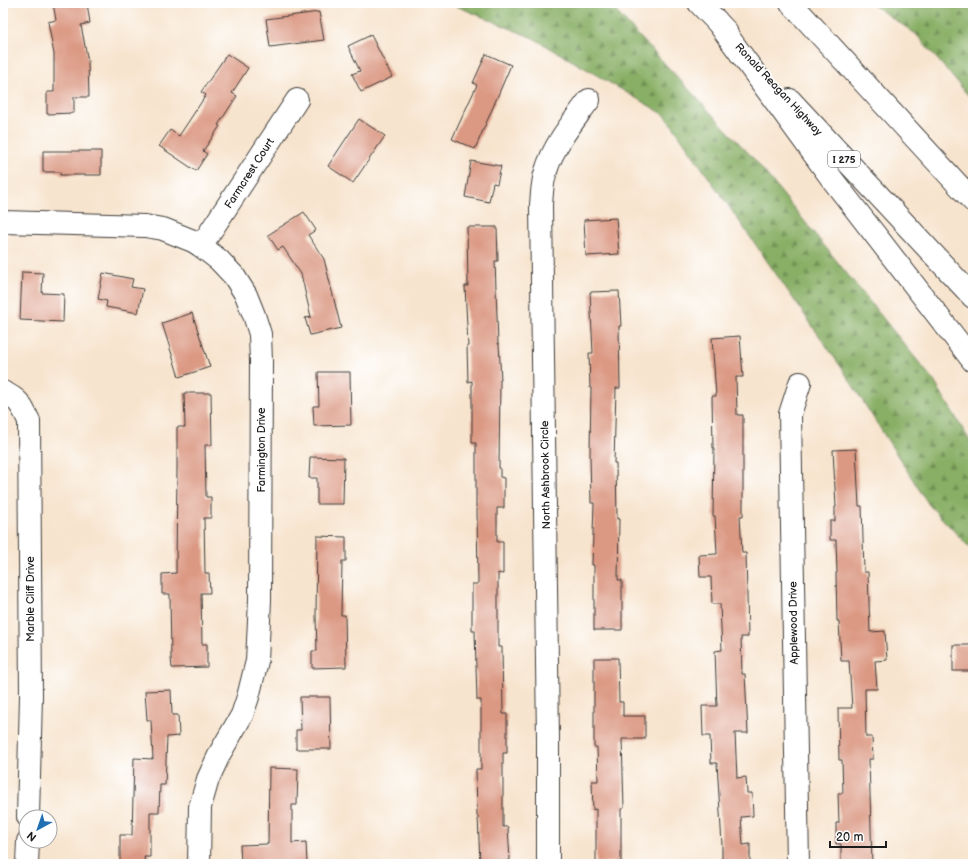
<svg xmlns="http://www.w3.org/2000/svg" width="976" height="867" font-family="'Balsamiq Sans',sans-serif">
	<defs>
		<pattern id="forest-firs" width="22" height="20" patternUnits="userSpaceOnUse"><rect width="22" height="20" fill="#88af65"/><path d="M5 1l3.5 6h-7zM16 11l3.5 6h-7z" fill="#6e8e52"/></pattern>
	</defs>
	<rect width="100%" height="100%" fill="#fff"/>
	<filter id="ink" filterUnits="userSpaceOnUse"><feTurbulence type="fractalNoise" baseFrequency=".025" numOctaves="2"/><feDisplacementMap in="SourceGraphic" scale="8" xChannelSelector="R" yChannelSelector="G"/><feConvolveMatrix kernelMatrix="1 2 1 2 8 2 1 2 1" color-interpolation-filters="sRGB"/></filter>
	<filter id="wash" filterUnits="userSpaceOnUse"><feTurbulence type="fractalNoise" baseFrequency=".012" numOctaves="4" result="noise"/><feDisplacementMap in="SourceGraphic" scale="16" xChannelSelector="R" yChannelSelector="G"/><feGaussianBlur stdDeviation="0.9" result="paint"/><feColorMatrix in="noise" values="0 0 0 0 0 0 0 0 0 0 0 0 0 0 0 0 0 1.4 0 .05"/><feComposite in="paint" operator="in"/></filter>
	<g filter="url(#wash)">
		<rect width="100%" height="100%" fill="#f7e4ce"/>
		<g fill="url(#forest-firs)" stroke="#526640">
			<polygon points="449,3 608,3 754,159 934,381 973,446 973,551 929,505 841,367 665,115 533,38"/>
			<polygon points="870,3 973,3 973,101 916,34"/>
		</g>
		<g id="blocks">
			<g fill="#db9983">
				<polygon points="53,3 87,3 90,23 81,25 88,62 89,97 74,97 74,113 47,114 47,92 54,92 54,54 48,22 56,20"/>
				<polygon points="319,12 324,40 270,47 266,19"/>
				<polygon points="371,35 392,77 361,92 352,74 360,71 348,46"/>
				<polygon points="227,54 248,68 232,93 237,96 218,125 220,126 203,151 207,154 196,171 159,146 170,130 179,136 206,95 201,92"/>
				<polygon points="486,54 511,65 475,149 452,139 477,85 473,83"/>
				<polygon points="359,119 385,136 353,183 328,166"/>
				<polygon points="43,151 101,151 101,175 60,175 60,172 43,172"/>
				<polygon points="471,161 501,166 497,184 493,183 489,202 465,197"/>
				<polygon points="304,212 316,230 308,235 324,259 341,328 310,335 305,318 311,317 301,274 283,247 278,250 268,235"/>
				<polygon points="616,218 619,254 586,256 584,220"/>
				<polygon points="467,227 497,227 498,261 495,261 498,344 499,344 501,380 500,380 499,468 500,468 500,477 504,478 504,508 497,508 497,542 503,542 503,574 498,573 498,647 502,647 503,714 507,714 507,753 503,753 503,827 508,827 510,860 505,861 505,864 480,864 478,816 477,816 476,769 481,769 481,700 477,700 475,631 472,631 472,584 478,584 477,508 476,508 476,443 472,443 472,381 468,382 467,346 468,346 465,286 468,286"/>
				<polygon points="22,272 43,273 42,293 64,294 63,322 20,320"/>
				<polygon points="103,273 133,279 131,287 143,289 138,313 106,307 107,301 98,299"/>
				<polygon points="619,291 621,326 619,326 620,388 616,388 614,463 616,463 617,519 619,519 618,580 622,580 622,630 594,630 594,565 592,565 594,503 591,503 590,453 591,388 590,388 589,353 593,353 590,292"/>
				<polygon points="192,313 210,367 179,377 162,323"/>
				<polygon points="740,336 743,377 736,377 737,415 743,415 743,516 740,516 742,553 746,553 748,637 741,637 742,674 745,674 748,733 735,733 737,778 746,777 747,793 752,793 753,816 741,817 743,845 750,844 750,864 722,864 722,845 717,763 711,763 710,736 703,736 702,706 717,706 715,651 722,650 720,604 712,604 711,577 700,577 699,555 717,554 715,516 713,516 714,448 713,448 712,396 716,396 712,338"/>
				<polygon points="318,372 350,372 351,425 314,426 313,406 319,406"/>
				<polygon points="184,393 211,393 212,445 205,445 206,497 211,497 211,518 204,518 205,573 209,573 210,593 201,593 202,644 207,644 207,667 172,668 171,658 170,594 162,594 162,574 176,573 177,466 177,427 185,427"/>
				<polygon points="856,449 859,506 862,506 864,572 868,572 870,632 885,631 887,660 875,661 877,689 865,689 866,737 872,737 873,759 869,759 872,864 841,864 841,844 836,844 836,823 839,823 838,793 843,793 842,760 839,760 838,708 852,708 849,661 841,661 839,621 837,621 836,573 837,573 836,540 830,540 830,521 835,521 835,507 836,507 833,450"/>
				<polygon points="310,457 344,458 343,504 317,504 317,478 309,478"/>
				<polygon points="317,536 346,537 346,561 342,561 341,615 345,615 346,667 312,668 312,651 317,651 316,616"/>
				<rect x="953" y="645" width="20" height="26"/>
				<polygon points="594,658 618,658 619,702 623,702 623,716 645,716 645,739 622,739 624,808 621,809 621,862 596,863 596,809 593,810 592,781 598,781 597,747 594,747"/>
				<polygon points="171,690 172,715 178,715 179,736 167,737 165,785 160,785 159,812 150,812 150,857 144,857 145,864 120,864 120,835 132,835 134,758 153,759 151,720 147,720 145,691"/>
				<polygon points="300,697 330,697 331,749 296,749 296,730 301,730"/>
				<polygon points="269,768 298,769 297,805 292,805 292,843 306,842 307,864 241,864 240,845 268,844"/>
			</g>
		</g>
	</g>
	<g filter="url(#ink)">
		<use href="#blocks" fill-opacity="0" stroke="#3d3a37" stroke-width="1"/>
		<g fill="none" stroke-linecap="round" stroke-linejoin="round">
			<g stroke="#3d3a37" stroke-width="24">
				<g id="minor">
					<polyline points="3,222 145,226 163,229 193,241 201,246 219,260 234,276 246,295 254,315 260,334 261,362 260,600 257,661 248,697 242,715 220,753 208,779 200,807 199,864"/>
					<polyline points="201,246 297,100"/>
					<path d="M3,392C20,400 21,405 29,421L31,696L28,817"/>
					<polyline points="27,864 28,841"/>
					<path d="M548,864V738L541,205C542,194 542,182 546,171C554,144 573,122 589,100"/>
					<polyline points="798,864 790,414 800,383"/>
				</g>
			</g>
			<g stroke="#3d3a37" stroke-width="24">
				<g id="highway">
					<polyline points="699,3 726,31"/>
					<polyline points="791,3 973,201"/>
					<polyline points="716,20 832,179 973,361"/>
					<polyline points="790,100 973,297"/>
				</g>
			</g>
			<use href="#minor" stroke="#fff" stroke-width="22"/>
			<use href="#highway" stroke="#fff" stroke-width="22"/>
		</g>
	</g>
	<g text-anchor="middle" stroke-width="3.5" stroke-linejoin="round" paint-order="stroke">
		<rect fill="#fff" stroke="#606060" stroke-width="1" x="828" y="151" width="32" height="16" rx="3"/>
		<g font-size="10" font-weight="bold" fill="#1c1c1c">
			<text x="844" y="163">I 275</text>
		</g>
		<g font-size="11" fill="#1c1c1c" stroke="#fff">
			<text transform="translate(779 89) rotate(47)" y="4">Ronald Reagan Highway</text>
			<text transform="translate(249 173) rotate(-57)" y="4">Farmcrest Court</text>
			<text transform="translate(261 450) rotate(-90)" y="4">Farmington Drive</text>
			<text transform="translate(545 475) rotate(-91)" y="4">North Ashbrook Circle</text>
			<text transform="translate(30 599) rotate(-90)" y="4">Marble Cliff Drive</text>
			<text transform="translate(793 623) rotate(-91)" y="4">Applewood Drive</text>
		</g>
	</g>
	<rect width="976" height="867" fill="none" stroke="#fff" stroke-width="16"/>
	<g transform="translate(38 829) rotate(220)"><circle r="19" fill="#ffffff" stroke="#a4a4a4"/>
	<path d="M0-3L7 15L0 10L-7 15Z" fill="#1f6fb2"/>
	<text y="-6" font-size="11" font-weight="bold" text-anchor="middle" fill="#1c1c1c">N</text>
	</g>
	<path d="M830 841v6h56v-6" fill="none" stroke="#1c1c1c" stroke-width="2"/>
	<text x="836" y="841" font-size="12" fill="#1c1c1c" stroke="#ffffff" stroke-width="3" paint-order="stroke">20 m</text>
</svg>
